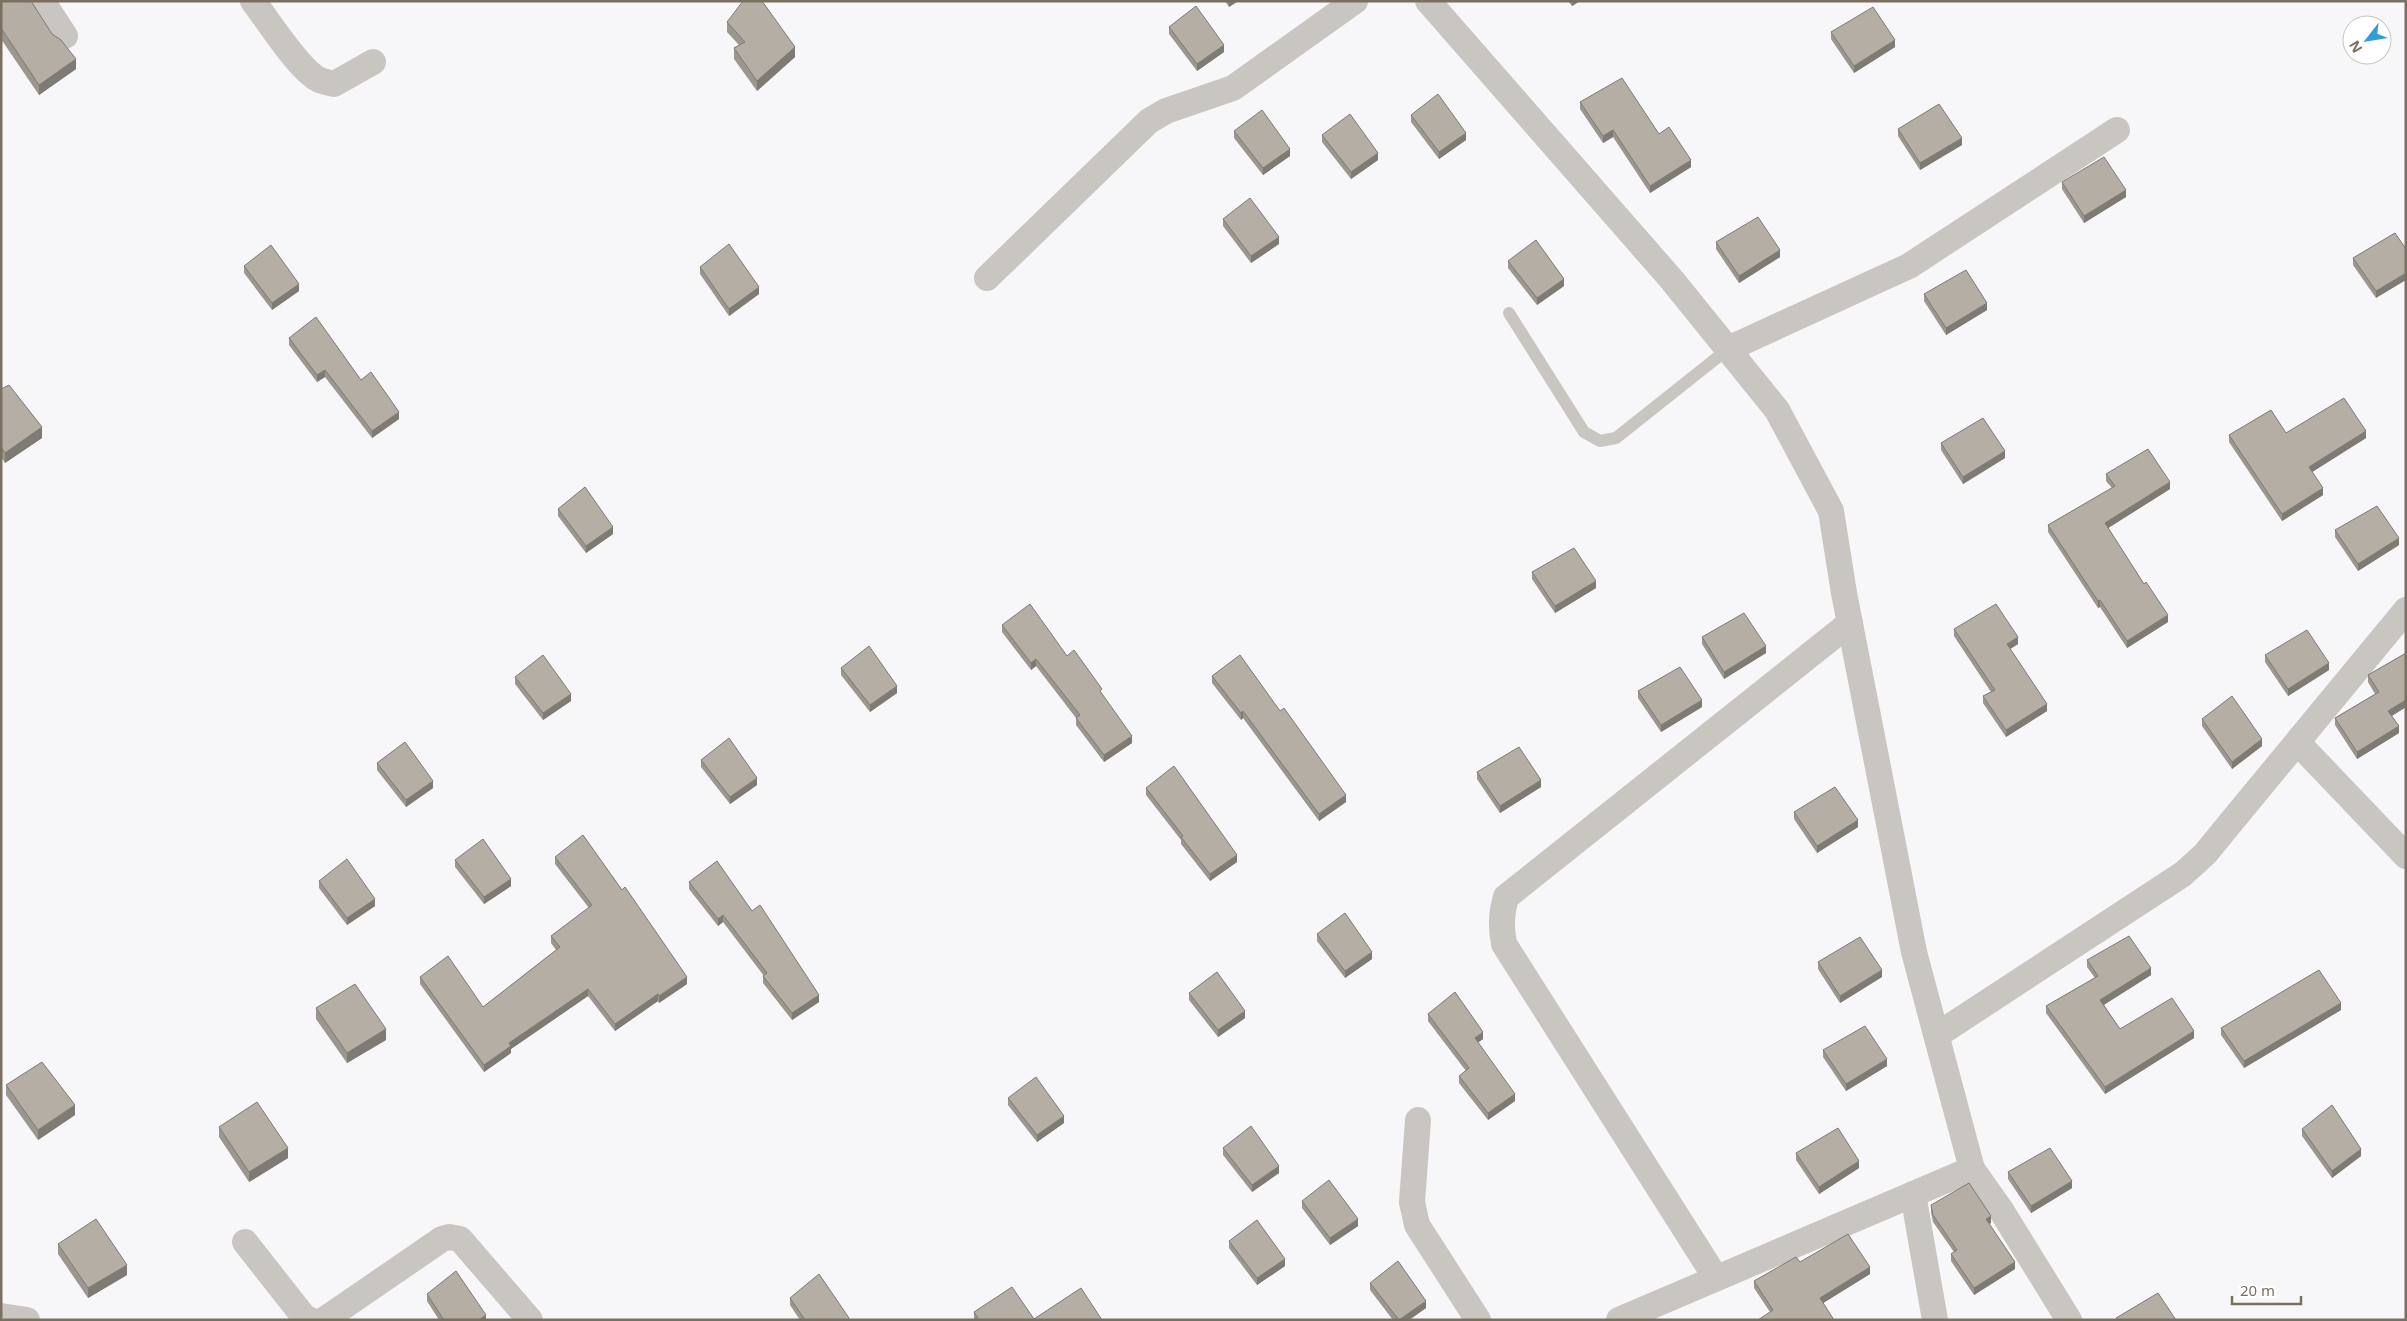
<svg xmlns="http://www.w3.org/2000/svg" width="2407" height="1321" font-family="'Noto Sans',sans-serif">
	<rect width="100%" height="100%" fill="#f7f7f9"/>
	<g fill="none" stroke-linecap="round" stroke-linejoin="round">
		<polyline stroke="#c9c5c0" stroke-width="12" points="1509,313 1584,432 1600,441 1616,438 1728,349"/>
		<g stroke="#c9c5c0" stroke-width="26">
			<polyline points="42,1 65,36"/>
			<path d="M253,1C269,22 293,60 312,75C318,81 326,82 334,84L373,62"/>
			<polyline points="1428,1 1672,280 1777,410 1831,511 1844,593 1914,952 1972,1169 2001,1210 2069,1320"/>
			<polyline points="987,278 1149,121 1166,111 1233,88 1355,1"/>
			<polyline points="1728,349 1909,266 2117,130"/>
			<polyline points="2298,743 2406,856"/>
			<polyline points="1937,1035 2183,874 2205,854 2232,821 2406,610"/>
			<polyline points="1418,1120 1412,1202 1417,1225 1478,1320"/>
			<polyline points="1913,1194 1935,1320"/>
			<polyline points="245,1242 304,1317 310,1320"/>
			<path d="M1716,1278L1504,944C1501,927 1501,914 1506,897L1850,623"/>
			<polyline points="1,1316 27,1320"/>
			<polyline points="324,1320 442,1239 449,1237 460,1239 530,1320"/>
			<polyline points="1619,1320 1972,1169"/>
		</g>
	</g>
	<g fill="#9b968e">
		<polygon points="1,1 52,34 76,69 39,95 1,39"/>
		<polygon points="1225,1 1238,1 1229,7"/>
		<polygon points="1568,1 1580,1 1572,6"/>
		<polygon points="727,22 795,57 757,91 734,59 734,48 739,45 727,32"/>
		<polygon points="1169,27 1224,52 1197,71 1169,34"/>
		<polygon points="1831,32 1895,47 1854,73 1831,39"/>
		<polygon points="1580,102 1659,134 1691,167 1650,193 1613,137 1603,143 1580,109"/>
		<polygon points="1411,115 1466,140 1439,159 1411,122"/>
		<polygon points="1898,129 1962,145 1920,170 1898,136"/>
		<polygon points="1234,131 1290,156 1263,175 1234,138"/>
		<polygon points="1322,135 1378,160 1351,179 1322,142"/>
		<polygon points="2062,182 2126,197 2084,223 2062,189"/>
		<polygon points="1223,219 1279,244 1251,263 1223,226"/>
		<polygon points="2395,233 2376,298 2353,265 2353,258"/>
		<polygon points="1716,242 1780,257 1739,283 1716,249"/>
		<polygon points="1508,261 1564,286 1537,305 1508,268"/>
		<polygon points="244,266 299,291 272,310 244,273"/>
		<polygon points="700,267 759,294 729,316 700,274"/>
		<polygon points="1924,294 1987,310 1946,335 1924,301"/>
		<polygon points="289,338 399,419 372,438 325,377 317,382 289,345"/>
		<polygon points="1,389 42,438 5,463 1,457"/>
		<polygon points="2286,433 2366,438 2312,472 2323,495 2282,521 2229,442 2229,435"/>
		<polygon points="1941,443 2005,458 1963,484 1941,450"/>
		<polygon points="2106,474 2170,489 2108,528 2168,622 2127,648 2100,607 2098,608 2048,532 2048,525 2112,488 2106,481"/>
		<polygon points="558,509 613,534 586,553 558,516"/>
		<polygon points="2335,530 2399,545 2358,571 2335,537"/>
		<polygon points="1532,572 1596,588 1555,613 1532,579"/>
		<polygon points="1002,625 1067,656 1102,694 1132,743 1104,762 1076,725 1076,718 1036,666 1031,670 1002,632"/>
		<polygon points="1954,629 2018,644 2010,649 2047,711 2006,737 1983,703 1983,696 1991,692 1954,636"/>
		<polygon points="1702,637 1766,653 1724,679 1702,644"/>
		<polygon points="2406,653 2406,707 2392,716 2399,733 2357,759 2335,725 2335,718 2375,694 2368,682 2368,675"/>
		<polygon points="2265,655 2329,670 2288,696 2265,662"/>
		<polygon points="841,668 897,693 870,712 841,675"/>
		<polygon points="1212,676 1280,711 1346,802 1319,821 1243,718 1241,720 1212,683"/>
		<polygon points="515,677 571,701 543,720 515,684"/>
		<polygon points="1638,691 1702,707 1661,732 1638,698"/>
		<polygon points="2202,719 2262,746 2232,769 2202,726"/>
		<polygon points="701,760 757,785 730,804 701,767"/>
		<polygon points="377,763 433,788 406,807 377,770"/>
		<polygon points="1477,772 1541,787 1500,813 1477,779"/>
		<polygon points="1146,788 1237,862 1210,881 1181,844 1181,840 1146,795"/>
		<polygon points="1794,812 1858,827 1817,853 1794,819"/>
		<polygon points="555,857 687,984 659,1003 658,1001 615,1031 588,996 511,1049 511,1053 484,1072 420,984 420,977 483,1007 556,950 551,943 551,936 589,908 555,864"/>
		<polygon points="455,860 511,886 484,904 455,867"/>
		<polygon points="319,881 375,906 347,925 319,888"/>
		<polygon points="689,882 752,911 819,1002 792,1020 763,983 763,976 764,976 723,922 718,926 689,889"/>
		<polygon points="1317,934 1372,959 1345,978 1317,941"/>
		<polygon points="2087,960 2151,975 2104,1005 2120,1029 2194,1038 2105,1094 2046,1013 2046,1006 2095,978 2087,967"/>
		<polygon points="1818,962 1882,977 1840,1003 1818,969"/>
		<polygon points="1189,993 1245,1018 1218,1037 1189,1000"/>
		<polygon points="316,1008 386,1040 347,1063 316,1019"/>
		<polygon points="2341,1010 2244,1068 2221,1035 2221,1028"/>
		<polygon points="1428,1014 1483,1039 1478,1042 1515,1101 1488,1120 1459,1083 1459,1076 1466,1071 1428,1021"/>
		<polygon points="1823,1050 1887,1066 1846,1091 1823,1057"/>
		<polygon points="6,1085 75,1115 38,1140 6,1095"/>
		<polygon points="1008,1098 1064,1123 1037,1142 1008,1105"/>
		<polygon points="219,1127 288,1158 249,1182 219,1137"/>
		<polygon points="2302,1129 2361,1156 2332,1178 2302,1136"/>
		<polygon points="1223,1148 1279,1173 1252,1192 1223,1155"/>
		<polygon points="1796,1153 1859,1168 1819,1194 1796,1160"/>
		<polygon points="2008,1172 2072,1188 2031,1213 2008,1179"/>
		<polygon points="1302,1201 1358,1226 1330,1245 1302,1208"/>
		<polygon points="1931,1205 1991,1223 1989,1224 2015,1269 1974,1295 1951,1261 1951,1254 1954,1252 1933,1222 1931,1212"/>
		<polygon points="1229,1241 1285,1266 1257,1285 1229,1248"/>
		<polygon points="58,1244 127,1275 88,1298 58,1254"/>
		<polygon points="1800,1262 1870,1274 1823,1303 1770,1312 1754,1288 1754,1281"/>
		<polygon points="1370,1283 1426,1308 1409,1320 1393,1320 1370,1290"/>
		<polygon points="427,1294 486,1320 439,1320 427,1301"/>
		<polygon points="790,1298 849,1320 800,1320 790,1305"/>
		<polygon points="974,1312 1034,1319 1102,1320 974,1320"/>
	</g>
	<g fill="#7e7a74">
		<polygon points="1229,1 1238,1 1229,7"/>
		<polygon points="1572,1 1580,1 1572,6"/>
		<polygon points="1895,40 1895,47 1854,73 1854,66"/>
		<polygon points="1224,45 1224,52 1197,71 1197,64"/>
		<polygon points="795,47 795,57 757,91 757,81"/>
		<polygon points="76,59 76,69 39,95 39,85"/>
		<polygon points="1613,130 1613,137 1603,143 1603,136"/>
		<polygon points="1466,133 1466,140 1439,159 1439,152"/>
		<polygon points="1962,138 1962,145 1920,170 1920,163"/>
		<polygon points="1290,149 1290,156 1263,175 1263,168"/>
		<polygon points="1378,153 1378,160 1351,179 1351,172"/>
		<polygon points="1691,160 1691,167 1650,193 1650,186"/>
		<polygon points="2126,190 2126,197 2084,223 2084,216"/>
		<polygon points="1279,237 1279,244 1251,263 1251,256"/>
		<polygon points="1780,250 1780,257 1739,283 1739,276"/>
		<polygon points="2406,273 2406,280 2376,298 2376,291"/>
		<polygon points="1564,279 1564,286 1537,305 1537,298"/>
		<polygon points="299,284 299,291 272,310 272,303"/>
		<polygon points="759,287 759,294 729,316 729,309"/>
		<polygon points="1987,303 1987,310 1946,335 1946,328"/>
		<polygon points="325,370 325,377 317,382 317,375"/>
		<polygon points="399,412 399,419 372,438 372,431"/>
		<polygon points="42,427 42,438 5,463 5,453"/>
		<polygon points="2366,431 2366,438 2309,474 2309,467"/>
		<polygon points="2005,451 2005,458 1963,484 1963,477"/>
		<polygon points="2170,482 2170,489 2105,530 2105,523"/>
		<polygon points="2323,488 2323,495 2282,521 2282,514"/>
		<polygon points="613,527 613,534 586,553 586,546"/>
		<polygon points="2399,538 2399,545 2358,571 2358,564"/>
		<polygon points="1596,581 1596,588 1555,613 1555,606"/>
		<polygon points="2100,600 2100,607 2098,608 2098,601"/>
		<polygon points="2168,615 2168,622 2127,648 2127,641"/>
		<polygon points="2018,637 2018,644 2007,651 2007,644"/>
		<polygon points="1766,646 1766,653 1724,679 1724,672"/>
		<polygon points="1036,659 1036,666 1031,670 1031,663"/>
		<polygon points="2329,663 2329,670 2288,696 2288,689"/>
		<polygon points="897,686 897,693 870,712 870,705"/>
		<polygon points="571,694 571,701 543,720 543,713"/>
		<polygon points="1702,700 1702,707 1661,732 1661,725"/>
		<polygon points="2406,700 2406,707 2388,718 2388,711"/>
		<polygon points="2047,704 2047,711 2006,737 2006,730"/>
		<polygon points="1243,711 1243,718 1241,720 1241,713"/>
		<polygon points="2399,726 2399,733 2357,759 2357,752"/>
		<polygon points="1132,736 1132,743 1104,762 1104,755"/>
		<polygon points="2262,739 2262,746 2232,769 2232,762"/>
		<polygon points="757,778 757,785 730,804 730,797"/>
		<polygon points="1541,780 1541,787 1500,813 1500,806"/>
		<polygon points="433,781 433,788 406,807 406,800"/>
		<polygon points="1346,795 1346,802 1319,821 1319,814"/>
		<polygon points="1858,820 1858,827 1817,853 1817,846"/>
		<polygon points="1237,855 1237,862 1210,881 1210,874"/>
		<polygon points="511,879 511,886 484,904 484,897"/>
		<polygon points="375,899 375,906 347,925 347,918"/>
		<polygon points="723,915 723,922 718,926 718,919"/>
		<polygon points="1372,952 1372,959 1345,978 1345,971"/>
		<polygon points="2151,968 2151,975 2100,1007 2100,1000"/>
		<polygon points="1882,970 1882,977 1840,1003 1840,996"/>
		<polygon points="687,977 687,984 659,1003 659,996"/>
		<polygon points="588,989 588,996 511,1049 511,1053 484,1072 484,1065 509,1043"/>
		<polygon points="658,994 658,1001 615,1031 615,1024"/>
		<polygon points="819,995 819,1002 792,1020 792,1013"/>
		<polygon points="2341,1003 2341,1010 2244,1068 2244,1061"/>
		<polygon points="1245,1011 1245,1018 1218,1037 1218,1030"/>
		<polygon points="386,1029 386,1040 347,1063 347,1053"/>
		<polygon points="2194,1031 2194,1038 2105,1094 2105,1087"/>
		<polygon points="1483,1032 1483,1039 1475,1045 1475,1038"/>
		<polygon points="1887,1059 1887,1066 1846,1091 1846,1084"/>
		<polygon points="1515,1094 1515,1101 1488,1120 1488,1113"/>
		<polygon points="75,1105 75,1115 38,1140 38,1130"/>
		<polygon points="1064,1116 1064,1123 1037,1142 1037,1135"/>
		<polygon points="288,1148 288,1158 249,1182 249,1172"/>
		<polygon points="2361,1149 2361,1156 2332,1178 2332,1171"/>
		<polygon points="1859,1161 1859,1168 1819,1194 1819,1187"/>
		<polygon points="1279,1166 1279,1173 1252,1192 1252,1185"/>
		<polygon points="2072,1181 2072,1188 2031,1213 2031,1206"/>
		<polygon points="1991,1216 1991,1223 1986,1226 1986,1219"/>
		<polygon points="1358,1219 1358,1226 1330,1245 1330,1238"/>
		<polygon points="1285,1259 1285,1266 1257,1285 1257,1278"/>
		<polygon points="2015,1262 2015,1269 1974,1295 1974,1288"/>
		<polygon points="127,1265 127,1275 88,1298 88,1288"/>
		<polygon points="1870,1267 1870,1274 1820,1305 1820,1298"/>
		<polygon points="1426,1301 1426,1308 1409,1320 1399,1320"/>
		<polygon points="486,1315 486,1320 479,1320"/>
	</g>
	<g fill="#b4aea5" stroke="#7e7a74">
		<polygon points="1,1 31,1 52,34 61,40 76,59 39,85 1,28"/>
		<polygon points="743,1 762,1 795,47 757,81 734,48 745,42 727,22"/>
		<polygon points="1196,6 1224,45 1197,64 1169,27"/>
		<polygon points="1873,7 1895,40 1854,66 1831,32"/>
		<polygon points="1622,78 1659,134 1669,127 1691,160 1650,186 1613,130 1603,136 1580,102"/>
		<polygon points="1438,94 1466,133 1439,152 1411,115"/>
		<polygon points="1939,104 1962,138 1920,163 1898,129"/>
		<polygon points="1262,110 1290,149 1263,168 1234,131"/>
		<polygon points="1350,114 1378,153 1351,172 1322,135"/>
		<polygon points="2104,157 2126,190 2084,216 2062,182"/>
		<polygon points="1250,198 1279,237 1251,256 1223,219"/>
		<polygon points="1758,217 1780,250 1739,276 1716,242"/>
		<polygon points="2395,233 2406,249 2406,273 2376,291 2353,258"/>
		<polygon points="1536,240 1564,279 1537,298 1508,261"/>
		<polygon points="729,244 759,287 729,309 700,267"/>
		<polygon points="271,245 299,284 272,303 244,266"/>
		<polygon points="1966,270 1987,303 1946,328 1924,294"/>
		<polygon points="316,317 361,380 371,372 399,412 372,431 325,370 317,375 289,338"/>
		<polygon points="9,385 42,427 5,453 1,447 1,389"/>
		<polygon points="2344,398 2366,431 2309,467 2323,488 2282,514 2229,435 2271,410 2286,433"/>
		<polygon points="1983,418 2005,451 1963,477 1941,443"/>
		<polygon points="2148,449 2170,482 2105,523 2144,584 2146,582 2168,615 2127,641 2100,600 2098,601 2048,525 2115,486 2106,474"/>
		<polygon points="585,487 613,527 586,546 558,509"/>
		<polygon points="2377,506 2399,538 2358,564 2335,530"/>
		<polygon points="1574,548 1596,581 1555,606 1532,572"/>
		<polygon points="1030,604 1067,656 1074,650 1102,689 1100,691 1132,736 1104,755 1076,718 1080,715 1036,659 1031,663 1002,625"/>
		<polygon points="1996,604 2018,637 2007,644 2047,704 2006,730 1983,696 1995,690 1954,629"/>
		<polygon points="1744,613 1766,646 1724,672 1702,637"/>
		<polygon points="2307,630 2329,663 2288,689 2265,655"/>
		<polygon points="869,646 897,686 870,705 841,668"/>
		<polygon points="2406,653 2406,700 2388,711 2399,726 2357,752 2335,718 2379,692 2368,675"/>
		<polygon points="543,655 571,694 543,713 515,677"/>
		<polygon points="1240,655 1280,711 1284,708 1346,795 1319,814 1243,711 1241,713 1212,676"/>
		<polygon points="1680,667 1702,700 1661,725 1638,691"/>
		<polygon points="2232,696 2262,739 2232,762 2202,719"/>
		<polygon points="729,738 757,778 730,797 701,760"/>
		<polygon points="405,742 433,781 406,800 377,763"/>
		<polygon points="1519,747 1541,780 1500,806 1477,772"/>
		<polygon points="1174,766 1237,855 1210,874 1181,837 1183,836 1146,788"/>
		<polygon points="1835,787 1858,820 1817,846 1794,812"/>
		<polygon points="583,835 622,890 625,887 687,977 659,996 658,994 615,1024 588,989 509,1043 511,1046 484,1065 420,977 448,956 483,1007 560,947 551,936 592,905 555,857"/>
		<polygon points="483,839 511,879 484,897 455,860"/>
		<polygon points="347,859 375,899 347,918 319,881"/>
		<polygon points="717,861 752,911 760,905 819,995 792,1013 763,976 767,973 723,915 718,919 689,882"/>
		<polygon points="1345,913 1372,952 1345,971 1317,934"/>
		<polygon points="2129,936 2151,968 2100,1000 2120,1029 2172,998 2194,1031 2105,1087 2046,1006 2098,976 2087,960"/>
		<polygon points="1860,937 1882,970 1840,996 1818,962"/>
		<polygon points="2319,970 2341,1003 2244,1061 2221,1028"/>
		<polygon points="1217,972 1245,1011 1218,1030 1189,993"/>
		<polygon points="355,984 386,1029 347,1053 316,1008"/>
		<polygon points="1455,992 1483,1032 1475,1038 1515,1094 1488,1113 1459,1076 1469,1068 1428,1014"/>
		<polygon points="1865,1026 1887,1059 1846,1084 1823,1050"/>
		<polygon points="42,1062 75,1105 38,1130 6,1085"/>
		<polygon points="1036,1077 1064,1116 1037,1135 1008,1098"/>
		<polygon points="257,1102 288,1148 249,1172 219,1127"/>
		<polygon points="2332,1105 2361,1149 2332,1171 2302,1129"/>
		<polygon points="1251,1126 1279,1166 1252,1185 1223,1148"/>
		<polygon points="1838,1128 1859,1161 1819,1187 1796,1153"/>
		<polygon points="2050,1148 2072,1181 2031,1206 2008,1172"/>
		<polygon points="1329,1180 1358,1219 1330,1238 1302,1201"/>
		<polygon points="1969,1183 1991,1216 1986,1219 2015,1262 1974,1288 1951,1254 1957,1250 1933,1215 1931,1205"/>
		<polygon points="96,1219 127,1265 88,1288 58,1244"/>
		<polygon points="1257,1220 1285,1259 1257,1278 1229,1241"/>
		<polygon points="1848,1234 1870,1267 1820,1298 1834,1320 1758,1320 1773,1310 1754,1281 1796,1257 1800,1262"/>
		<polygon points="1398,1261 1426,1301 1399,1320 1370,1283"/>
		<polygon points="456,1271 486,1315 479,1320 444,1320 427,1294"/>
		<polygon points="819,1274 849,1318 847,1320 805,1320 790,1298"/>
		<polygon points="1012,1287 1034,1319 1081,1288 1102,1320 979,1320 974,1312"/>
		<polygon points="2158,1293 2176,1320 2117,1320 2116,1318"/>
	</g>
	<rect width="2407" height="1321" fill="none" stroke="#7b7060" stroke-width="5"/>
	<g transform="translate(2367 40) rotate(239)"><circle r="24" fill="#ffffff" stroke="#cac6bf"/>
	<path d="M0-4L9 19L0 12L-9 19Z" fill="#349cdc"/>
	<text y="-8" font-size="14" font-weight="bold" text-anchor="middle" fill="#7b7060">N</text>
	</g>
	<path d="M2232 1296v8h69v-8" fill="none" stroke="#7b7060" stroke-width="2.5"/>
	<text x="2240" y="1296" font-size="15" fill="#7b7060" stroke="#ffffff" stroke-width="4" paint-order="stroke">20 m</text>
</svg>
